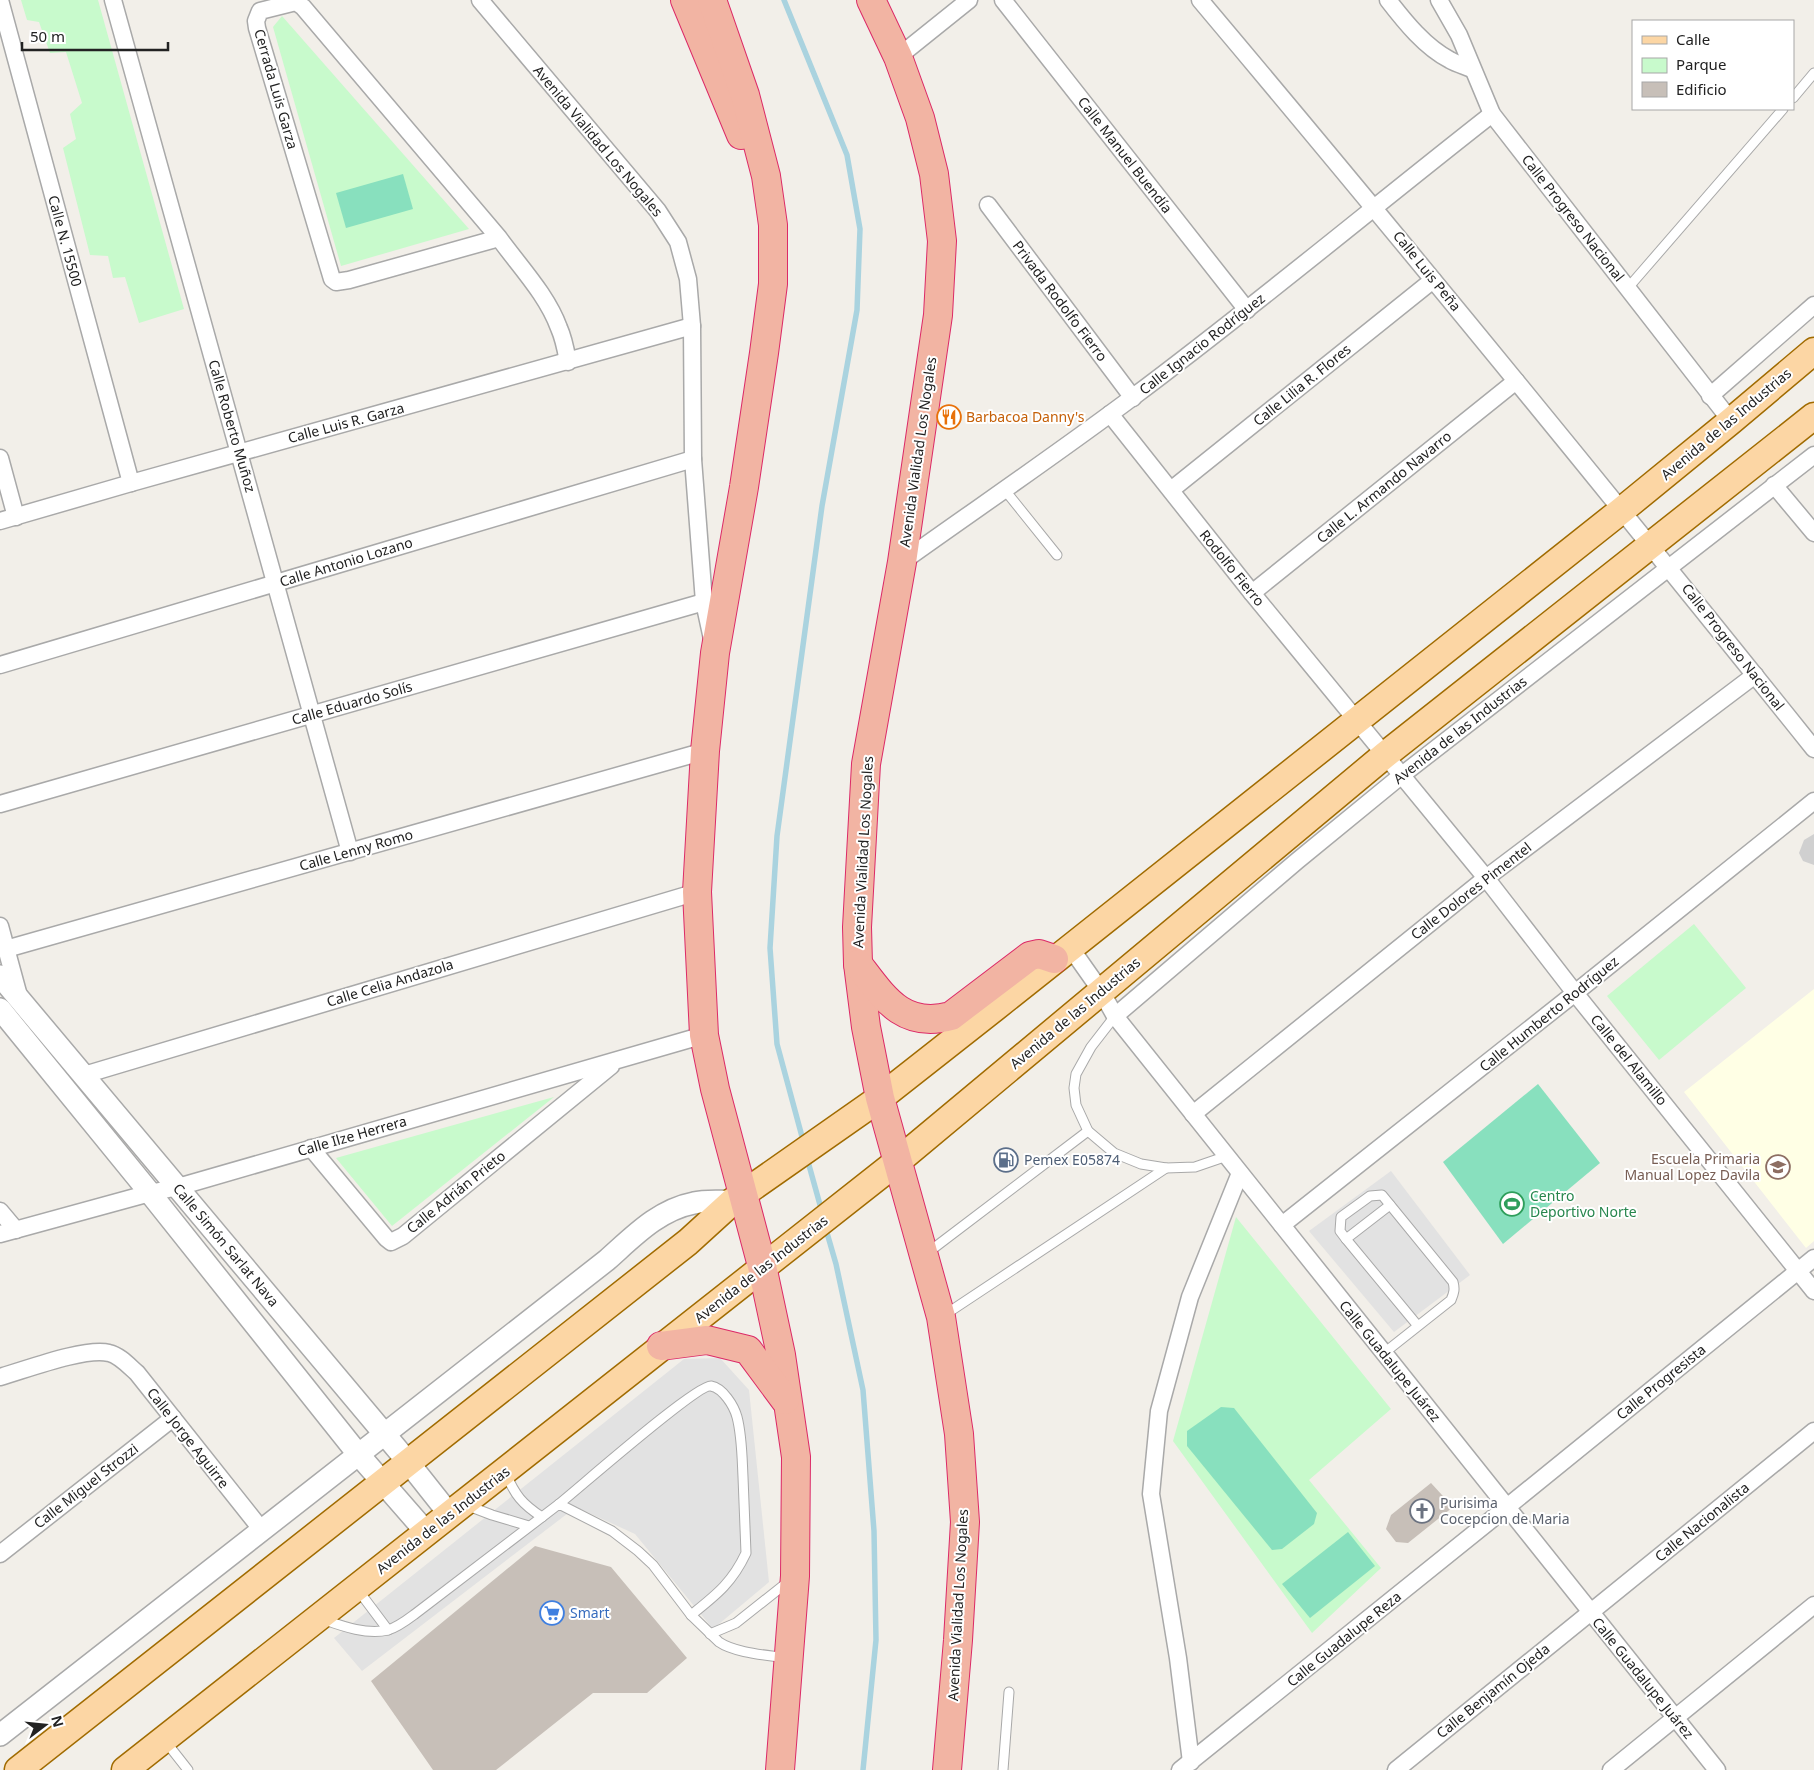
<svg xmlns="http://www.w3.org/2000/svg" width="1814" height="1770" font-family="'Noto Sans',sans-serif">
	<rect width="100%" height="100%" fill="#f2efe9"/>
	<polygon fill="#ffffe5" points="1814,989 1814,1241 1806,1248 1684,1092"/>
	<polygon fill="#d0d0d0" points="1814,834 1814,865 1803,861 1799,853 1804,840"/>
	<g fill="#c8facc">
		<polygon points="21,0 98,0 184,309 139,323 125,277 113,278 108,256 90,255 63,148 76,139 70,114 82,103 66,52 50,53 39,22 27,20"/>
		<polygon points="282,16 469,229 341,266 273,27"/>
		<polygon points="1694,924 1746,988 1659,1060 1607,996"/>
		<polygon points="554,1097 392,1226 336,1158"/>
		<polygon points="1236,1217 1391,1409 1309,1480 1381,1568 1312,1633 1173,1441"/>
	</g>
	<g fill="#88e0be">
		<polygon points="403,174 413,209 346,228 336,193"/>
		<polygon points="1538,1084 1600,1163 1503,1244 1443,1162"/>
		<polygon points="1221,1407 1234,1408 1317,1513 1314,1524 1282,1549 1272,1550 1187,1446 1187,1431"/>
		<polygon points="1348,1532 1375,1566 1310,1618 1282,1584"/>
	</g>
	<g fill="#e2e2e2">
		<polygon points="1391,1171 1470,1275 1394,1332 1309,1231"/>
		<polygon points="720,1358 749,1390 769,1582 713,1629 635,1534 576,1507 362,1671 334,1638 684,1359"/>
	</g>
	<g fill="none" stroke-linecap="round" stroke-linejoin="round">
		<g stroke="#aad3df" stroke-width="5.5">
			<polyline points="784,0 847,155 860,229 857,310 822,506 777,836 770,948 777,1044 804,1144"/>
			<polyline points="807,1158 822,1212"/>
			<polyline points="825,1226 836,1264 863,1390 874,1531 876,1640 863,1770"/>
		</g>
	</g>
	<g fill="#c7bfb8">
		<polygon points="1431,1483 1453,1507 1408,1543 1396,1542 1386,1529 1391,1515"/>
		<polygon points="535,1546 611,1567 687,1658 647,1693 593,1693 496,1770 433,1770 371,1681"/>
	</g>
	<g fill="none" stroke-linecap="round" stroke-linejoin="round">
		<g stroke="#a9a9a9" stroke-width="11">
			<g id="service">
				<polyline points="1793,98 1814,73"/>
				<polyline points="1627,289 1783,109"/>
				<polyline points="1004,489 1057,555"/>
				<polyline points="1115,1016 1091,1047 1076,1074 1074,1088 1076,1105 1088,1131 1114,1153 1141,1164 1166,1168 1195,1167 1227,1156"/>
				<polyline points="1346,1239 1390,1205"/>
				<polyline points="926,1254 1088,1131"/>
				<polyline points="943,1316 1166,1168"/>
				<path d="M1384,1353L1451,1300C1454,1293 1455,1289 1453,1282L1382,1195L1370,1196L1341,1217L1340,1231L1346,1239L1418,1326"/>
				<path d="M506,1474C515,1495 522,1504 542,1517"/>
				<path d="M559,1504C578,1489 697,1384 711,1386C723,1388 734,1406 737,1417C742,1436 742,1457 743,1477C744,1502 745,1528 746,1553C732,1583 716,1595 691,1615"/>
				<polyline points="466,1505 492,1515 529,1526"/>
				<polyline points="358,1590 388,1630"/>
				<path d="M322,1619C342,1626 366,1635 388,1630C398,1627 407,1620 415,1614L559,1504L612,1531L638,1551L653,1565L691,1615L719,1642C735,1653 767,1655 786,1658"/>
				<polyline points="710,1634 736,1623 789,1581"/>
				<polyline points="166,1742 188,1770"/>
				<polyline points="1003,1770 1009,1692"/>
			</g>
		</g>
		<g stroke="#a9a9a9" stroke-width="19">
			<g id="minor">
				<polyline points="0,0 131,483"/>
				<polyline points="113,0 350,852"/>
				<polyline points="480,0 658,211 678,242 688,279 692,326 693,459 704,602 712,639"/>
				<polyline points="1003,0 1247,310"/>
				<path d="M1200,0C1408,247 1612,497 1814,749"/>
				<path d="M1388,0C1405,22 1425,47 1450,60C1457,64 1465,66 1472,69"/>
				<polyline points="1439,0 1459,35 1492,114 1731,421"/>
				<polyline points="898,57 969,0"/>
				<polyline points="988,205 1133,398"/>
				<path d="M499,238L349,280L336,282L332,279L257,28L256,21L260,11L296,2L303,7L499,238C520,267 547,295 559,328C564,339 566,351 568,362"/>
				<polyline points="1710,396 1814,305"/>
				<polyline points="1110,414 1252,593 1486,878 1575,993 1814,1291"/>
				<polyline points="0,458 16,517"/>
				<polyline points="1774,485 1814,533"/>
				<polyline points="1171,490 1433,280"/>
				<polyline points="0,521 131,483 692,326"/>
				<path d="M902,562C979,507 1057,454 1133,397C1255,306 1372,208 1492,114"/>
				<polyline points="1252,593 1516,381"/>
				<polyline points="0,665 693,459"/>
				<polyline points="0,804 704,602"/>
				<polyline points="0,926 19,996"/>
				<polyline points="1070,947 1101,991 1115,1016 1717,1770"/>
				<polyline points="6,949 705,751"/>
				<polyline points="1115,1016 1297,861 1402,775 1814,455"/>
				<polyline points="84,1075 697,892"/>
				<polyline points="1193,1114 1486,878 1755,675"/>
				<polyline points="311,1148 386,1238 391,1242 403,1236 611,1066"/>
				<polyline points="0,1211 16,1230"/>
				<polyline points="1282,1225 1575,993 1814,801"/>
				<polyline points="0,1234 150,1193 178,1187 704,1035"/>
				<path d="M0,1377C25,1370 85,1347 109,1353C119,1355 129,1366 137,1373L261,1529"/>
				<polyline points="0,1554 173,1418"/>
				<polyline points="1191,1762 1178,1658 1151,1494 1159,1411 1190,1297 1240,1173"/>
				<polyline points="1180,1770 1507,1507 1814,1258"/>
				<polyline points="1396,1770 1814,1431"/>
				<polyline points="1611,1770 1814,1605"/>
			</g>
		</g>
		<g stroke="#a9a9a9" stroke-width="24">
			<g id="tertiary">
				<polyline points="0,976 408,1462 450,1515"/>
				<polyline points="0,1009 150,1193 358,1454 426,1532"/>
				<path d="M0,1735L607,1260C633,1237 658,1210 694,1203C706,1200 720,1202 733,1201"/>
			</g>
		</g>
		<g stroke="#a06b00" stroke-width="29">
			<g id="primary">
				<polyline points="18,1770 688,1242 733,1201 880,1098 997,1006 1622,510 1731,421 1814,351"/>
				<polyline points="125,1770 898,1161 1385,755 1814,416"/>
			</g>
		</g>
		<g stroke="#dc2a67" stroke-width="30">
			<g id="trunk">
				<polyline points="685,0 741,135"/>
				<polyline points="712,0 745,95 766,176 773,225 773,284 764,353 744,487 715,653 705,751 697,892 704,1035 715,1089 762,1266 781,1355 796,1457 795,1576 780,1770"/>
				<polyline points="871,0 898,57 920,118 934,174 942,241 938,315 902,562 866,764 857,927 858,964 866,1027 880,1098 941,1317 959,1434 965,1522 958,1640 947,1770"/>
				<path d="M858,964C884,998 903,1029 951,1016L1030,956L1039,954L1054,959"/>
				<polyline points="661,1346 707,1340 748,1350 785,1400"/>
			</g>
		</g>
		<use href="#service" stroke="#fff" stroke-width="9"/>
		<use href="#minor" stroke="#fff" stroke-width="16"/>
		<use href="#tertiary" stroke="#fff" stroke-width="21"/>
		<use href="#primary" stroke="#fcd6a4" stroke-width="26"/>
		<use href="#trunk" stroke="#f2b4a3" stroke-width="28"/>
	</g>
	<defs>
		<g id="restaurant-ring" transform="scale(1.25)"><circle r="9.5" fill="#fff" stroke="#e8710a" stroke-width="1.5"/><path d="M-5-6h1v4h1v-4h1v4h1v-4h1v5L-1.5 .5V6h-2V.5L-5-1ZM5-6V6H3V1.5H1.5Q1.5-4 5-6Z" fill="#e8710a"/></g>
		<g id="fuel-ring" transform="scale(1.25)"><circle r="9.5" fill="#fff" stroke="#5c6f8a" stroke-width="1.5"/><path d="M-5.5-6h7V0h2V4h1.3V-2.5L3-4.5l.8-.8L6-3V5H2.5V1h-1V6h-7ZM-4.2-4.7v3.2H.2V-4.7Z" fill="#5c6f8a"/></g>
		<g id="school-ring" transform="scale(1.25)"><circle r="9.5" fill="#fff" stroke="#8d6e63" stroke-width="1.5"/><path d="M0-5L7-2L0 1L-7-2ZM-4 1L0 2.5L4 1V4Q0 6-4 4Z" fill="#8d6e63"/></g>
		<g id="stadium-ring" transform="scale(1.25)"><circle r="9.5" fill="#fff" stroke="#2e9e5b" stroke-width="1.5"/><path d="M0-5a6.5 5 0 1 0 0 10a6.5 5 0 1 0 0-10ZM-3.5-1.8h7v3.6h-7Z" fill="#2e9e5b"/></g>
		<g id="church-ring" transform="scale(1.25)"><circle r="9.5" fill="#fff" stroke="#6b7280" stroke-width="1.5"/><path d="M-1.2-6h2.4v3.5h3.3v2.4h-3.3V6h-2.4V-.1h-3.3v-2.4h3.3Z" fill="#6b7280"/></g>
		<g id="supermarket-ring" transform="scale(1.25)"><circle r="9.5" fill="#fff" stroke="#3f7fe0" stroke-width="1.5"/><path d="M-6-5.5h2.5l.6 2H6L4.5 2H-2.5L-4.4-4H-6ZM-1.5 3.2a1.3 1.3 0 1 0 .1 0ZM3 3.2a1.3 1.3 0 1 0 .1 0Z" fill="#3f7fe0"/></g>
	</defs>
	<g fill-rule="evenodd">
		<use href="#restaurant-ring" x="949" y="417"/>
		<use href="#fuel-ring" x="1006" y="1160"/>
		<use href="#school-ring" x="1778" y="1167"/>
		<use href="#stadium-ring" x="1512" y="1204"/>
		<use href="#church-ring" x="1422" y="1511"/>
		<use href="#supermarket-ring" x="552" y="1613"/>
	</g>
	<g text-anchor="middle" stroke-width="4" stroke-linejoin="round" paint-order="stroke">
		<g font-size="14" fill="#222" stroke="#fff">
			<text transform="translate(276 89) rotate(74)" y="5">Cerrada Luis Garza</text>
			<text transform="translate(598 141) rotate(50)" y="5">Avenida Vialidad Los Nogales</text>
			<text transform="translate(1125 155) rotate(52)" y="5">Calle Manuel Buendía</text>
			<text transform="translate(1573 218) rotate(52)" y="5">Calle Progreso Nacional</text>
			<text transform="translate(65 241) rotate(75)" y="5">Calle N. 15500</text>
			<text transform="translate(1427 271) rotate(51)" y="5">Calle Luis Peña</text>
			<text transform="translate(1060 301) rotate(53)" y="5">Privada Rodolfo Fierro</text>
			<text transform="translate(1202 344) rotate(-38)" y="5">Calle Ignacio Rodríguez</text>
			<text transform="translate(1302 385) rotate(-39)" y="5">Calle Lilia R. Flores</text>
			<text transform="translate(346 423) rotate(-15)" y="5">Calle Luis R. Garza</text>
			<text transform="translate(1726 424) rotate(-40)" y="5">Avenida de las Industrias</text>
			<text transform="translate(232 426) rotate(74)" y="5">Calle Roberto Muñoz</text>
			<text transform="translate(918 452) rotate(-82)" y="5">Avenida Vialidad Los Nogales</text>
			<text transform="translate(1384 487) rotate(-39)" y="5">Calle L. Armando Navarro</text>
			<text transform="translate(346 562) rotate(-17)" y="5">Calle Antonio Lozano</text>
			<text transform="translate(1232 568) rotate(51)" y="5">Rodolfo Fierro</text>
			<text transform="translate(1733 647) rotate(52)" y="5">Calle Progreso Nacional</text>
			<text transform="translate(352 703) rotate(-16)" y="5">Calle Eduardo Solís</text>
			<text transform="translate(1460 730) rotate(-38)" y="5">Avenida de las Industrias</text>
			<text transform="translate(356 850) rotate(-16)" y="5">Calle Lenny Romo</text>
			<text transform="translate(863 852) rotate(-87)" y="5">Avenida Vialidad Los Nogales</text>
			<text transform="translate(1471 891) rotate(-38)" y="5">Calle Dolores Pimentel</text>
			<text transform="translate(390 983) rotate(-17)" y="5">Calle Celia Andazola</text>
			<text transform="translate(1075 1013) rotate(-40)" y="5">Avenida de las Industrias</text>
			<text transform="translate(1549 1014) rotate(-39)" y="5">Calle Humberto Rodríguez</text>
			<text transform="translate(1629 1060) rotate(51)" y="5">Calle del Alamillo</text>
			<text transform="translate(352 1136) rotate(-16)" y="5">Calle Ilze Herrera</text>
			<text transform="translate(456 1192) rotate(-39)" y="5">Calle Adrián Prieto</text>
			<text transform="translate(226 1245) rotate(50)" y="5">Calle Simón Sarlat Nava</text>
			<text transform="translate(761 1269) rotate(-38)" y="5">Avenida de las Industrias</text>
			<text transform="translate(1390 1361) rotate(51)" y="5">Calle Guadalupe Juárez</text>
			<text transform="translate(1661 1382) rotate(-39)" y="5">Calle Progresista</text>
			<text transform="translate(188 1438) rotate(52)" y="5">Calle Jorge Aguirre</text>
			<text transform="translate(86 1486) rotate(-38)" y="5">Calle Miguel Strozzi</text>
			<text transform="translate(443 1520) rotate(-38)" y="5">Avenida de las Industrias</text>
			<text transform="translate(1702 1522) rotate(-39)" y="5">Calle Nacionalista</text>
			<text transform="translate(958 1605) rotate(-87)" y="5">Avenida Vialidad Los Nogales</text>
			<text transform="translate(1344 1639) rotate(-39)" y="5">Calle Guadalupe Reza</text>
			<text transform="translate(1643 1678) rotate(51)" y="5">Calle Guadalupe Juárez</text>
			<text transform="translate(1493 1691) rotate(-39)" y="5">Calle Benjamín Ojeda</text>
		</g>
		<g font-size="14" fill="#c56008" stroke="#fff" text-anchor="start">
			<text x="966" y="422">Barbacoa Danny's</text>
		</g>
		<g font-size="14" fill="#785e54" stroke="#fff" text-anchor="end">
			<text x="1760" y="1164">Escuela Primaria<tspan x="1760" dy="16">Manual Lopez Davila</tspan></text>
		</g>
		<g font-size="14" fill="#4e5e75" stroke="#fff" text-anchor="start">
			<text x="1024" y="1165">Pemex E05874</text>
		</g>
		<g font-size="14" fill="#27864d" stroke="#fff" text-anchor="start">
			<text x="1530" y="1201">Centro<tspan x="1530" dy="16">Deportivo Norte</tspan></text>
		</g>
		<g font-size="14" fill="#5b616d" stroke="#fff" text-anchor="start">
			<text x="1440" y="1508">Purisima<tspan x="1440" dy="16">Cocepcion de Maria</tspan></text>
		</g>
		<g font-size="14" fill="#366cbe" stroke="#fff" text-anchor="start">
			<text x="570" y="1618">Smart</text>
		</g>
	</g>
	<rect x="1632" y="20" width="162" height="90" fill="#ffffff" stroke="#a7a7a7"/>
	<rect x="1642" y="36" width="25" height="8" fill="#fcd6a4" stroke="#a7a7a7"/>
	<text x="1676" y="45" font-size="15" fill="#222222">Calle</text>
	<rect x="1642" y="58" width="25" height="15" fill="#c8facc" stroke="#a7a7a7"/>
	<text x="1676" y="70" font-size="15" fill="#222222">Parque</text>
	<rect x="1642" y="82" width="25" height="15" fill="#c7bfb8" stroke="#a7a7a7"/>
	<text x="1676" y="95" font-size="15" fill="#222222">Edificio</text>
	<g transform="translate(45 1725) rotate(74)" stroke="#ffffff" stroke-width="4" paint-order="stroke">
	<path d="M0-4L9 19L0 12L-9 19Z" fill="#222222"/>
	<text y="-8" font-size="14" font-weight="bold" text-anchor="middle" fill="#222222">N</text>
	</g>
	<path d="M22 42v8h146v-8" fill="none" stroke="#222222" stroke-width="2.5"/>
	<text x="30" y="42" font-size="15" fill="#222222" stroke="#ffffff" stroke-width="4" paint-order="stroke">50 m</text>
</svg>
